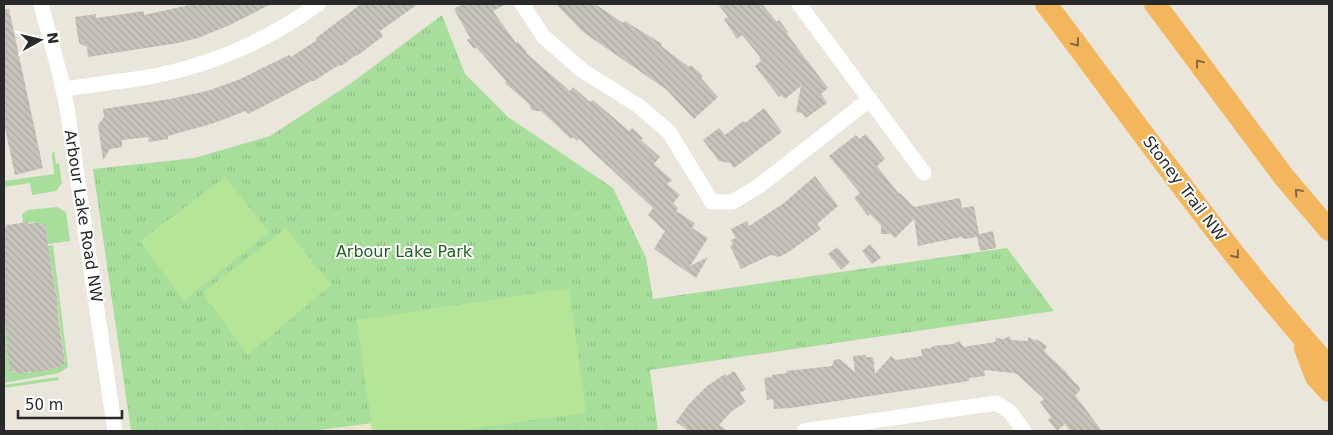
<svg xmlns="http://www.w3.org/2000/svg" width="1333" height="435" font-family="'DejaVu Sans',sans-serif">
	<defs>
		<pattern id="park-tufts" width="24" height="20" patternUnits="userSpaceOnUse" patternTransform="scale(1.25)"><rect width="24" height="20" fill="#a7de9b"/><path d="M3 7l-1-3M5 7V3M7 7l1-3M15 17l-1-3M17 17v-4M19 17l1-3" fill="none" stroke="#90be86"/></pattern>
		<pattern id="building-back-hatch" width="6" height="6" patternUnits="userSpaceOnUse" patternTransform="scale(1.25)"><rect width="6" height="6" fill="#c6c4ba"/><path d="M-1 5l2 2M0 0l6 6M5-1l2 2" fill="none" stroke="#aaa8a0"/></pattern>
	</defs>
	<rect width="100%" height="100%" fill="#eae6db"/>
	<polygon fill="#ebe6cb" points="404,419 406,431 311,431"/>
	<g fill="#a7de9b">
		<polygon points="54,150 56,164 59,163 62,183 56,191 32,195 30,183 4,187 4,181 54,174 52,155"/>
		<polygon points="57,207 66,212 70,241 48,244 45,224 40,225 39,222 23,223 22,214 28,210"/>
		<polygon points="53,245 68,367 59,373 4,383 4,319 6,318 9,344 6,345 10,372 31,373 31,370 44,368 45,371 48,370 49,369 60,367 60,364 65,363 57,303 58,302 48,246"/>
		<polygon points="58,377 59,380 4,388 4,385"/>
	</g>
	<polygon fill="url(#park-tufts)" points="442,15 465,74 508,117 613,188 646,258 653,299 1007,248 1054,311 650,370 658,431 406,431 404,419 311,431 131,431 93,169 195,158 270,136 350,84"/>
	<g fill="#b7e597">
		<polygon points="225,177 269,232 184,301 140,241"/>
		<polygon points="286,228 331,285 248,355 202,293"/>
		<polygon points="569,288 586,413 451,431 372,431 357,320"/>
	</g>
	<g fill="url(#building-back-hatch)">
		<polygon points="194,4 271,4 230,25 198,38 178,43 88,57 87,47 79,43 75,17 96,14 96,18 144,11 144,15"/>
		<polygon points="361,4 418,4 380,31 383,36 357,56 356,55 341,66 339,65 314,81 311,81 289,93 248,114 246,111 211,124 168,136 168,139 149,142 148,137 122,140 122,147 110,149 103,160 98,125 104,117 103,109 170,99 207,91 238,80 289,55 291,57 317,40 316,38"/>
		<polygon points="463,4 506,4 493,11 516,43 518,42 527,52 526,53 570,91 573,87 590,102 593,100 629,131 632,128 643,138 641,140 660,157 654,164 672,180 667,184 680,195 673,203 678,208 676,211 695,223 692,228 708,238 690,266 708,257 696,278 654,249 665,231 648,215 653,208 579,139 577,141 573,137 571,139 541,111 534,111 530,108 530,105 505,83 506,81 476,47 474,49 467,40 470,38 454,9"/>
		<polygon points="556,4 595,4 623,23 625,21 662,44 661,46 689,67 691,65 703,76 701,78 718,97 694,119 667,90 583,32"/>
		<polygon points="718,4 762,4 777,22 779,20 788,32 787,34 828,88 821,94 827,103 806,118 802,113 796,112 801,86 785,99 781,95 779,97 755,66 761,61 759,58 760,57 742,35 737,39 724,19 728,17"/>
		<polygon points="4,9 9,9 43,168 15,175 4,123"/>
		<polygon points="764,108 782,132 734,168 730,163 719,161 703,140 719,128 725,135 743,121 745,123"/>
		<polygon points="866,134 885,159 877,166 899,194 900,193 914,207 960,198 962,208 973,206 974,207 979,234 993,231 996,248 980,251 977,237 964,239 961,237 918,246 914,219 895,238 891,234 881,234 881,225 870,214 868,216 854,198 860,193 829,156 856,135 859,139"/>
		<polygon points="815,176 838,206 817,224 821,229 787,253 779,257 771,255 741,269 730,246 733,245 731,240 736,238 731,229 747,221 749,226 784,203"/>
		<polygon points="28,222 28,224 40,222 40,225 45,224 52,271 58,303 57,303 58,316 65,364 60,364 61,367 49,369 49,370 14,374 14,371 10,372 6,345 8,344 4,319 4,227 7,227 6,225"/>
		<polygon points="870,244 881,258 872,264 862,251"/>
		<polygon points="837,247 850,262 841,270 828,254"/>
		<polygon points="1009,336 1012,340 1027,341 1029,337 1035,341 1036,339 1047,346 1044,351 1065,371 1075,383 1077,384 1080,388 1079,392 1075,395 1102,431 1070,431 1065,424 1057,431 1048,420 1051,417 1040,402 1044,399 1018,375 1014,373 984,370 985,376 969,378 969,381 791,408 774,409 773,399 767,400 764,378 772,377 772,375 787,373 786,371 832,366 834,360 839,359 855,372 853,356 866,355 866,357 873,357 875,374 891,356 896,360 922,356 921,349 931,348 933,346 953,344 959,341 964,347 995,342 996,338 1004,339"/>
		<polygon points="734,371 746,389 740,393 746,402 732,411 719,425 728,431 689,431 676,422 689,404 707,386 725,374 727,376"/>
	</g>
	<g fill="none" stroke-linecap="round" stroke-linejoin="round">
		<g stroke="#fff" stroke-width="15">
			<polyline points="41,4 60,75 67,108 115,431"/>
			<polyline points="522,4 543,36 583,71 639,106 669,132 712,202 732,202 759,186 870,99"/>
			<polyline points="799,4 924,173"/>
			<path d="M64,89C90,85 117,82 143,78C207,67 266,42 318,4"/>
			<polyline points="804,431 996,403 1010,412 1024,431"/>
		</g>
		<g stroke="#f4b65c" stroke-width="22">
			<path d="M1046,4C1138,125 1227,254 1329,367"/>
			<polyline points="1155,4 1284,177 1329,230"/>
			<polyline points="1305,348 1316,377 1329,391"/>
		</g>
	</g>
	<defs><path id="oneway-chevron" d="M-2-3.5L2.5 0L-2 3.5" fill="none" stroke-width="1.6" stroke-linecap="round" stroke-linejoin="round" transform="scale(1.25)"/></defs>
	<g stroke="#846840">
		<use href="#oneway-chevron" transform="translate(1076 43) rotate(53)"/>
		<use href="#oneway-chevron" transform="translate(1199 63) rotate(-127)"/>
		<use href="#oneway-chevron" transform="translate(1298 192) rotate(-131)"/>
		<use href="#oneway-chevron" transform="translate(1236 255) rotate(51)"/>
	</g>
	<g text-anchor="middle" stroke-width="4" stroke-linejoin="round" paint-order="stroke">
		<g font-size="16" fill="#292929" stroke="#fff">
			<text transform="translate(1185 188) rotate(53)" y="6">Stoney Trail NW</text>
			<text transform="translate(84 216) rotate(81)" y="6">Arbour Lake Road NW</text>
		</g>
		<g font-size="16" fill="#21611e" stroke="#fff">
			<text x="404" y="257">Arbour Lake Park</text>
		</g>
	</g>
	<rect width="1333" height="435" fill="none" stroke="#292929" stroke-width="10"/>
	<g transform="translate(40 40) rotate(82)" stroke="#ffffff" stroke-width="4" paint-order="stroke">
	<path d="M0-4L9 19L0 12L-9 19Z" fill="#292929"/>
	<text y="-8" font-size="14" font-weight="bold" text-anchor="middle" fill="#292929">N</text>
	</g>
	<path d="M18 410v8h104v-8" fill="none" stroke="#292929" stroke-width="2.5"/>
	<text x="25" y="410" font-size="15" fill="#292929" stroke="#ffffff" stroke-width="4" paint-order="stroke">50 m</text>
</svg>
